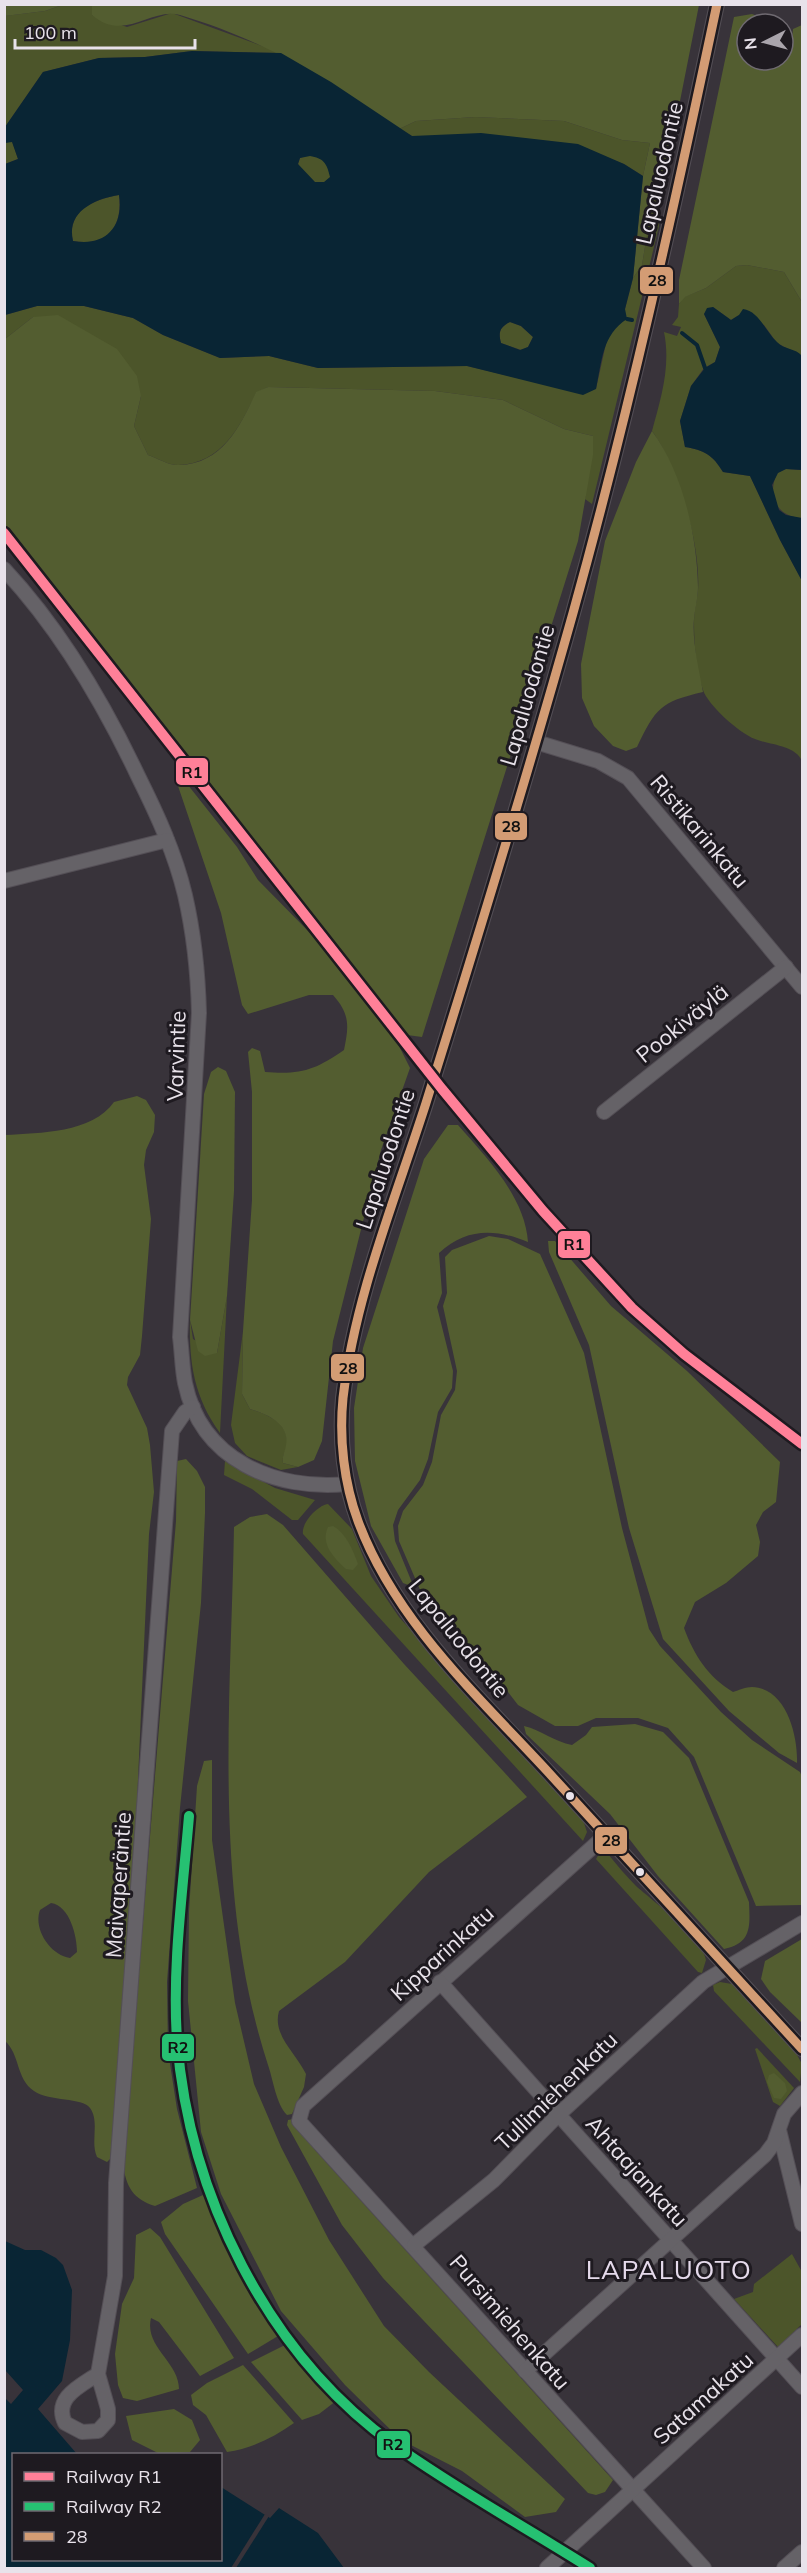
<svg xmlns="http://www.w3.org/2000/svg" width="807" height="2573" font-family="Mulish,sans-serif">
	<rect width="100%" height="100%" fill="#38333a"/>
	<g fill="#4c552a">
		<polygon points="62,5 92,5 92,15 127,27 172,13 281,53 192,51 145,57 99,58 43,72 5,127 4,16 45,11"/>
		<polygon points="475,117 564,121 622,140 650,143 643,176 624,164 602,156 412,136 399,129 416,121"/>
		<path d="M663,136L669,142L659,197V226L592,504L585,499L593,436L564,429L503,400L435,391L268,387L256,393C240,427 222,463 179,465C170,466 157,458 148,455L134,426L141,396L33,317L5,339V315L37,306H84L133,318L163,335L220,358L269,356L318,368L467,366L522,379L596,389L607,339L625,309L633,278L642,265Z"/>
		<polygon points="12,141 18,159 5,164 5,143"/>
		<polygon points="319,151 346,182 308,184 298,164 300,158"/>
		<path d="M119,195C123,228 106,247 73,241C66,211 94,199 119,195Z"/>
		<path d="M747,265L784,272L802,302V356L777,343L764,325L739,315L731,320L713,307L704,314L720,347L715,362L704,368L691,386L680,421L685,447C704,450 713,455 723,472L750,476L780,540L802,581V761C795,745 769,745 755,739C739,733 708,705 703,690C696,670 694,643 694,622C694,611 697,601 698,590C701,545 678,467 652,431C661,398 671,366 664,332L677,336L681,327L672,325L678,317L679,304L684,297L706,288L736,266Z"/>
		<path d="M510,322L521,326L533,337L528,347L521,350L501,343C498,332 500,327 510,322Z"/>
		<path d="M786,469L802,470V518C776,517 767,495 777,473Z"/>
		<path d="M227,1296L220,1433C194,1397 189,1363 190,1320L193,1339L217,1353Z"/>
		<path d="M243,1331L242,1394L250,1409C267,1414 289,1423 287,1444C286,1451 282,1455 283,1463L298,1467L281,1470L247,1456L235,1443L231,1425Z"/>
		<polygon points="225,1461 275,1488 315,1500 298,1520 292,1520 252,1489 224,1475"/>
		<path d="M328,1504L352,1529L371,1576L399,1617L583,1820L587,1832L583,1841L303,1534C301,1523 318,1505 328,1504Z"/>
		<path d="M599,1854H608C617,1865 626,1876 636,1886C652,1900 704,1940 706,1960L702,1973L698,1972L596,1859Z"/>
		<polygon points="720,1982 732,1984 796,2053 802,2064 800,2082 714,1991 713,1985"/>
		<polygon points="757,2048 794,2088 780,2106 773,2102 755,2049"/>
		<polygon points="792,2254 802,2272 802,2324 778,2347 734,2299 753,2292 754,2284"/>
	</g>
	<g fill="#535d30" fill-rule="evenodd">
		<polygon points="4,5 5,4 62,5 45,11 5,16"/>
		<path d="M92,5H699L680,101L665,126L642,265L633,278L643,176L650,143L622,140L564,121L475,117L416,121L399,129C325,78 267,41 180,15C151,7 124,43 92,15Z"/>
		<polygon points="752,14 777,24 747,24 747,60 781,62 791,52 793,29 802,25 802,302 784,272 747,265 736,266 706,288 685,297 679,304 679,280 734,17"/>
		<path d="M58,315L117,349L137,376L141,396L134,426L148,455C157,458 170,466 179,465C222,464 240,427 256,392L268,387L435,391L503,400L564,429L593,436V455L578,541L422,1037L407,1035L5,529V339L33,317Z"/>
		<path d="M652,431C683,473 697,535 698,587C698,598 695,609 694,619C692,642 699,669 703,692C660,702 656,708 637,747L626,751L613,746L594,726L582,698L581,664L605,541L636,462Z"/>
		<path d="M184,780L237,847L258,880L314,937L393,1034L410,1068L381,1150L333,1341L322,1441L314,1460L298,1467L283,1463C282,1455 285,1452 286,1445C290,1424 267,1414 250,1409L242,1394L243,1331L252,1200V1092L248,1052L252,1048L260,1051L265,1072C301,1075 315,1070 344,1050C349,1026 350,1014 333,995H309L248,1014L242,1005L221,913L177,783Z"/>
		<polygon points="218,1067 226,1071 235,1092 234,1191 227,1296 217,1353 205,1356 198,1351 190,1320 204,1094 211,1072"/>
		<path d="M137,1096L146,1100L155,1115L154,1132L146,1150L144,1165L151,1219L142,1336L140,1355L128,1377L127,1385L147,1428L150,1445L154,1492L149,1534L135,1847L113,2136L110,2159L107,2162L97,2157C90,2142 100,2122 90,2108C82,2097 50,2102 34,2091C16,2079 20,2054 5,2041V1135C40,1133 92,1133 114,1102ZM51,1903C70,1906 77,1936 77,1952L70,1958C50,1955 33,1929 40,1910Z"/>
		<path d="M448,1125H458C487,1158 525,1197 528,1242C496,1229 467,1227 439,1253L442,1293L437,1307L453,1371L452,1388L438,1412L428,1459L420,1480L398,1510L393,1525L395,1541L413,1585L411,1586L403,1583L371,1526L355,1461L354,1408L363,1348L424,1159Z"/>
		<polygon points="489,1236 508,1239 540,1254 584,1353 622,1528 649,1629 660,1646 721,1712 752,1740 800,1772 802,1777 802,1905 756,1906 694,1757 668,1728 638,1718 596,1718 578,1726 555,1726 518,1705 498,1679 424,1599 399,1541 398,1526 403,1511 423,1485 432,1462 441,1415 455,1390 457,1371 443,1306 447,1293 445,1257 452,1250"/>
		<path d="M548,1241H555L611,1306L687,1371L780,1462L776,1502L763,1512L756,1525L760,1542L758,1556L726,1583L695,1602L684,1628C694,1655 708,1677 733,1692C739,1690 746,1687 752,1687C787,1688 798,1737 797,1763L779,1753L729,1711L663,1639L629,1528L589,1345L549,1252Z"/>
		<path d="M186,1459L197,1471L205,1487V1513L201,1603L180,1808L167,1982L168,2051L177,2109L197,2188L155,2206C133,2199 126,2187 123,2164L176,1521L177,1461Z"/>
		<path d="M267,1514L283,1525L404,1664L527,1797L429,1872L345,1962L279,2011C272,2035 296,2053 306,2074L304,2087L292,2114L287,2115C276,2104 273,2079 268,2065C212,1893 231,1704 234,1527L250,1517Z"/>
		<path d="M333,1526C346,1533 353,1550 358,1564L353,1570L346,1569C334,1558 320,1544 328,1527Z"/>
		<path d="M635,1724L663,1732L689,1758L749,1902C750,1926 752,1943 724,1949L658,1876L610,1814L526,1734L524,1726C541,1730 555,1742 572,1745L586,1735L592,1727Z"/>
		<polygon points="212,1760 212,1840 235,2003 254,2084 281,2147 329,2240 384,2326 429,2372 565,2499 556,2512 525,2517 462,2471 401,2440 345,2385 281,2311 221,2194 201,2132 188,2001 189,1911 197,1786 204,1761"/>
		<polygon points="802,1939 802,2023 770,1992 761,1979 765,1961"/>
		<polygon points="774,2073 785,2083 787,2091 781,2099 774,2098 767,2082 769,2075"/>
		<polygon points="293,2119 315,2150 613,2480 605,2492 596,2495 588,2493 383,2278 342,2225 287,2125 288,2120"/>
		<polygon points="203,2195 222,2237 278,2336 248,2354 165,2234 161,2222 183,2204"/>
		<path d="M150,2228L160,2237L234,2358L200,2376L159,2322L151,2318C144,2347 179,2362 179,2389L137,2401L123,2398L118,2385L115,2354L122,2304L134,2278L136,2235Z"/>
		<polygon points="285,2345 336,2401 319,2414 302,2420 251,2362"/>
		<path d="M243,2365L294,2423C273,2438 252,2448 227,2452L206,2415L193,2405L191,2395L207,2383Z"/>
		<polygon points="174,2409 192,2420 200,2440 190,2452 160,2454 132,2440 126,2416"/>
	</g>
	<g fill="#092534" fill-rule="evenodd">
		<path d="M192,51L281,53L331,82L412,136L481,133L578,144L624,164L643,176L633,278L625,309L627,319C602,335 602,361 596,389L583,395L467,366L318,368L269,356L220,358L163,335L133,318L84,306H37L5,315V164L18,159L12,142L5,143V127L43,72L99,58L145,57ZM310,156C323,158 327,163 330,177L324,182H315L298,164L300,158ZM119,195C124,227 105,247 73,241C66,212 94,199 119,195ZM510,322L521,326L533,337L528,347L520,350L501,343C498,332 500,327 510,322Z"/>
		<path d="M713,307L731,320L739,315L743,309C759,311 766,332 777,342C784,350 796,348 802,356V470L786,469L778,473L772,485L779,510L786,515L802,518V581L780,540L750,476L723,472C713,455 704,450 685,447L680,421L691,386L705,368L715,362L720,347L704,314L707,308Z"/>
		<polygon points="5,2241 25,2250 41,2250 56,2258 63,2265 72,2290 70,2340 62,2381 38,2409 77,2454 14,2454 14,2560 220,2560 221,2487 270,2518 279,2508 318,2533 344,2568 5,2568 5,2398 11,2404 23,2390 5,2370"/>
	</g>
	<polygon fill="#38333a" points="265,2514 269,2516 236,2568 231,2568"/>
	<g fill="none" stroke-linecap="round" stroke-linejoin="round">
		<g stroke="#092534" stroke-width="4">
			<polyline points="627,319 632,320"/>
			<polyline points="682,333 697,345 705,368"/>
		</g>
		<g stroke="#544f56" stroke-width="16">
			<g id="minor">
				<path d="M717,4C674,208 629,412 573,613C527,777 477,940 426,1103C395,1200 355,1296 343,1398C339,1439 344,1483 358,1521C395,1621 478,1696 549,1773C633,1865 718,1957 802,2049"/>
				<path d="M4,569C61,630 103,702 138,776C157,814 175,853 185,895C194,934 198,973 199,1013L180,1337C182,1352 182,1368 185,1383C201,1460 275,1491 347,1484"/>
				<polyline points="536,742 598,761 628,778 802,987"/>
				<polyline points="4,881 167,840"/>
				<polyline points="604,1112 786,967"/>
				<polyline points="606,1835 303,2106 299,2121 704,2568"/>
				<polyline points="440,1982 802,2387"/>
				<polyline points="779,2130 802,2224"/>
				<polyline points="414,2245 494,2180 558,2115 703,1982 802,1923"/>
				<polyline points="525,2371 765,2155 774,2143 784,2114 802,2093"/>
				<path d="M98,2374C80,2386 53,2398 65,2423L82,2432L98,2431L108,2420V2409L98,2374L115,2276L116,2183L172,1431L185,1412L193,1407"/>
				<polyline points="547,2568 802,2335"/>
				<polyline points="784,2568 802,2552"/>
			</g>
		</g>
		<use href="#minor" stroke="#656267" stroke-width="14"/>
		<g stroke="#1e1a20" stroke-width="14">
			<path id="bus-1" d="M717,4C674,208 629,412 573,613C527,777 477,940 426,1103C395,1200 355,1296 343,1398C339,1439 344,1483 358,1521C395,1621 478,1696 549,1773C633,1865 718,1957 802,2049"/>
		</g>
		<use href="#bus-1" stroke="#d39c74" stroke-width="9"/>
		<g stroke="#1e1a20" stroke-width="15">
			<polyline id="rail-1" points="4,533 442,1089 543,1211 632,1308 684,1354 802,1444"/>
		</g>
		<g stroke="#1e1a20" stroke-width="15">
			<path id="rail-2" d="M189,1816C183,1889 172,1966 177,2040C189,2194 266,2352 393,2444C456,2489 525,2527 590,2568"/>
		</g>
		<use href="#rail-1" stroke="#ff8098" stroke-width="10"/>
		<use href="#rail-2" stroke="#26c172" stroke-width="10"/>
	</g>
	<g fill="#e8e2ea" stroke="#1e1a20" stroke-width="2">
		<circle cx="570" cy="1796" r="5"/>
		<circle cx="640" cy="1872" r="5"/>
	</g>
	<g text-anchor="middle" stroke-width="6" stroke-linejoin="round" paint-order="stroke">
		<g font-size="22" fill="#e8e2ea" stroke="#1e1a20">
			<text transform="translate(659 173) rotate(-77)" y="8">Lapaluodontie</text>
			<text transform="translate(527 695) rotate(-74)" y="8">Lapaluodontie</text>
			<text transform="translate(700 831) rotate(50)" y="8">Ristikarinkatu</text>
			<text transform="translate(682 1023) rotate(-39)" y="8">Pookiväylä</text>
			<text transform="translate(176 1056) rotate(-88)" y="8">Varvintie</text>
			<text transform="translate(385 1159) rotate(-72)" y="8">Lapaluodontie</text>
			<text transform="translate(459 1638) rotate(51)" y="8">Lapaluodontie</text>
			<text transform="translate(118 1885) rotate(-86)" y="8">Maivaperäntie</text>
			<text transform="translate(442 1953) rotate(-42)" y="8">Kipparinkatu</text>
			<text transform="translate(556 2091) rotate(-44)" y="8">Tullimiehenkatu</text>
			<text transform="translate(637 2171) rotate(48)" y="8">Ahtaajankatu</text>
			<text transform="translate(510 2322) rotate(49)" y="8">Pursimiehenkatu</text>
			<text transform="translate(703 2398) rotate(-42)" y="8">Satamakatu</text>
		</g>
		<g font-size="26" letter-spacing="1.5" fill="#e5daeb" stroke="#1e1a20">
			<text x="669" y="2279">LAPALUOTO</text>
		</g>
	</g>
	<g stroke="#1e1a20" stroke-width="2">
		<rect x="639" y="266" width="35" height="29" rx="6" fill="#d39c74"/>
		<rect x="175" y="757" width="34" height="29" rx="6" fill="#ff8098"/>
		<rect x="494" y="812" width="34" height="29" rx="6" fill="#d39c74"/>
		<rect x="557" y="1230" width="34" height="29" rx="6" fill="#ff8098"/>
		<rect x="330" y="1353" width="35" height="29" rx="6" fill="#d39c74"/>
		<rect x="594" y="1826" width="34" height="29" rx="6" fill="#d39c74"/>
		<rect x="161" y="2033" width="34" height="29" rx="6" fill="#26c172"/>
		<rect x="376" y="2430" width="35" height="29" rx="6" fill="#26c172"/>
	</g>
	<g font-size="16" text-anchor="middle" font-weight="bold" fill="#111">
		<text x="657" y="286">28</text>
		<text x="192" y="778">R1</text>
		<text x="511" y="832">28</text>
		<text x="574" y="1250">R1</text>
		<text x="348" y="1374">28</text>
		<text x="611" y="1846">28</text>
		<text x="178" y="2053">R2</text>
		<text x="393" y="2450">R2</text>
	</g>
	<rect width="807" height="2573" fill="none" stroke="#e8e2ea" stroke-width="12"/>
	<rect x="12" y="2453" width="210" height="108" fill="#1e1a20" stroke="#6f6a71" stroke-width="1.5"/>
	<rect x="24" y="2472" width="30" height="9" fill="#ff8098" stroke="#6f6a71" stroke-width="1.5"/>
	<text x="66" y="2483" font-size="18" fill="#e8e2ea">Railway R1</text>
	<rect x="24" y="2502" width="30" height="9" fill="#26c172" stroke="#6f6a71" stroke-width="1.5"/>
	<text x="66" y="2513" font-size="18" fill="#e8e2ea">Railway R2</text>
	<rect x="24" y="2532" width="30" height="9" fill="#d39c74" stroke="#6f6a71" stroke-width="1.5"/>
	<text x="66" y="2543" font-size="18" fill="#e8e2ea">28</text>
	<g transform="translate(765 42) rotate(264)"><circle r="28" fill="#1e1a20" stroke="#6f6a71" stroke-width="1.5"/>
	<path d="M0-4.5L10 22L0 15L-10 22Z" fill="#aaa5ac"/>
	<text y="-9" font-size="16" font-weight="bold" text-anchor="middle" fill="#e8e2ea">N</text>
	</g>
	<path d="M15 39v9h180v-9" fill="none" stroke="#e8e2ea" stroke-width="3"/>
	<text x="24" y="39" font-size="18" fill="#e8e2ea" stroke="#1e1a20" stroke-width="4.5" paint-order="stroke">100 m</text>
</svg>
